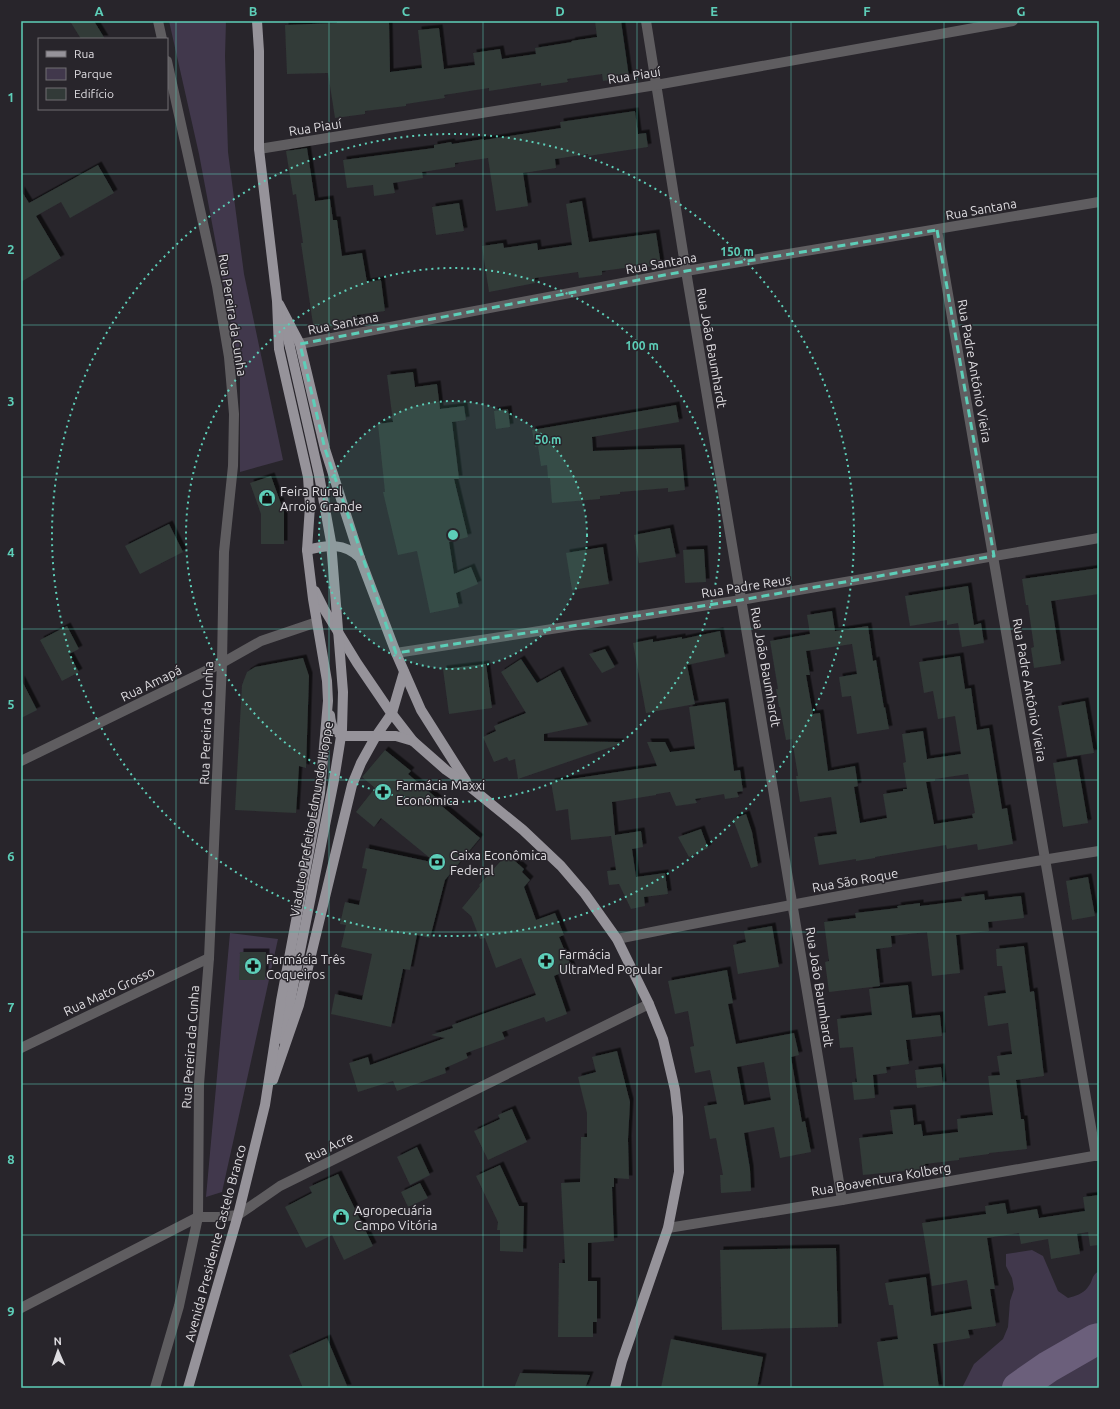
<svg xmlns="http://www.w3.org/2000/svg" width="1120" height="1409" font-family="Ubuntu,sans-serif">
	<defs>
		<filter id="shadow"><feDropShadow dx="3.5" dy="-3.5" stdDeviation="0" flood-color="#0009"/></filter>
	</defs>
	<rect width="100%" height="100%" fill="#28252b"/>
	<g fill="#41384c">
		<polygon points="169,21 226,21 225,56 228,152 244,274 283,460 240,472 240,372 199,154"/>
		<polygon points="230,933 278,939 222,1192 206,1197"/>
		<path d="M1032,1250L1043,1256L1058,1291L1068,1298C1075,1296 1083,1294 1088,1287C1094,1280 1090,1277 1099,1271V1388H962L974,1364L1003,1339L1008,1327L1010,1301L1014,1289L1012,1278L1006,1266V1254Z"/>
	</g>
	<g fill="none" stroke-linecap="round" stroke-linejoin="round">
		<polyline stroke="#6b5f7b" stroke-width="32" points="1018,1388 1048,1367 1095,1340 1099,1339"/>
	</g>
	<g fill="#323a38" fill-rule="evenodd" filter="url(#shadow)">
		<polygon points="70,21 94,21 105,39 81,39"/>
		<polygon points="337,21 389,21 390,72 422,68 418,30 439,28 444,69 475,65 473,53 500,49 502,59 536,54 535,48 572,42 571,41 597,37 595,21 621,21 629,77 603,81 602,74 567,79 568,82 541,86 541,83 489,91 489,88 444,95 445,98 406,104 406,106 365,111 365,114 335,118 328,73 287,74 285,25 337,23"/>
		<polygon points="635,111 638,134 646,133 648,147 588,156 588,154 555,159 556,168 523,173 528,206 496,211 488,158 455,163 455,167 422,172 423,178 393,183 395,193 374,196 373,185 347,188 343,160 434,148 434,145 451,142 452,144 484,139 484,140 561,128 560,122"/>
		<polygon points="307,148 315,201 330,199 333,220 337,220 342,256 362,253 367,282 381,280 385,311 357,315 358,325 314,331 301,243 303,243 296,194 293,195 286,151"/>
		<polygon points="98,165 114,193 70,218 61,202 36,216 61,258 21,282 21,190 29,203"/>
		<polygon points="582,201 589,242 656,233 661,265 640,268 640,266 602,271 602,275 579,278 578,272 535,278 535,283 489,292 482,246 503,243 504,248 537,243 538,250 572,245 566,204"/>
		<polygon points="459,203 464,231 436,235 432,207"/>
		<polygon points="413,372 415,387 437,384 440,409 464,406 466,420 452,422 459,479 454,479 468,537 449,542 454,574 471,567 478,584 456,593 459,607 430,613 417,551 398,555 383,492 385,492 378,424 393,422 387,375"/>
		<polygon points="676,405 679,422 592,437 593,451 681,448 685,490 668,492 668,488 620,492 620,494 600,496 600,499 552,503 550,478 548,478 547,465 541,466 538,446 535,447 532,430"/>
		<polygon points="508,409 510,427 496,429 494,411"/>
		<polygon points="271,476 284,512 284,544 261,544 261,514 250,483"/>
		<polygon points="169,524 183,552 140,574 125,546"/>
		<polygon points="670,528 676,557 639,563 634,535"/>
		<polygon points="603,547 609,584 572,590 566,553"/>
		<polygon points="704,549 706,582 685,583 683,550"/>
		<polygon points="1099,568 1099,594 1051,601 1061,664 1034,668 1031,648 1034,647 1028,605 1026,605 1022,579"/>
		<polygon points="968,586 974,625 981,623 984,643 962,647 958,623 947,625 947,620 910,626 905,596"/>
		<path d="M832,611L835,631L868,626L873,661L876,660L884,708L885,707L889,729L857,734L851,696L842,697L839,677L857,674L852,644L806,651L810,675H806L813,714L820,713L828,771L855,766L858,786L854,787L860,823L887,818L883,794L903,791V789H907L903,763L906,762L902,734L923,731L927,759L961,754L955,716L938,719L933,691L924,693L919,662L960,656L965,689L971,688L977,730L989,728L1002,809L1007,808L1013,844L978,850L977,844L947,849L946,845L875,857V858L856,861V859L819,865L814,837L837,834L831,797L800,802L796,776H798L792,739L786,740L780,707H779L776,689H778L770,641L810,634L807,615ZM968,774L975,813L972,814L973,818L934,824L926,782L935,781V779Z"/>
		<polygon points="67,626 79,649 69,654 79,672 62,681 40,640"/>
		<polygon points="720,631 725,657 687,665 695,704 646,713 633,643 653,639 653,642 682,637 682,639"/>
		<polygon points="605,649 615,667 602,673 589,654"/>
		<polygon points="303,658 309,676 306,768 299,766 296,813 235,810 242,685 247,672 255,667"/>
		<polygon points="521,659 537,683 560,670 588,725 544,734 544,741 620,742 620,744 518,779 515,759 509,761 507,757 494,762 483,737 496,731 494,726 526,713 501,672"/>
		<polygon points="486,664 492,708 449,714 443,669"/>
		<polygon points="21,679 37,710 21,718"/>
		<polygon points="1085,701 1094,753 1067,757 1058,706"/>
		<polygon points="725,702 734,771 740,770 743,791 737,792 739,797 725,799 724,794 695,799 697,803 676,806 670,792 657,794 656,794 656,795 612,802 615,835 641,831 643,847 632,849 636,877 665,873 668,894 644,897 645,906 631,909 619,884 609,885 607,871 616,870 611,836 571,840 568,809 556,811 551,782 657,766 647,742 665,742 670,752 695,749 689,707"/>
		<polygon points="385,750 411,771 408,774 439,800 437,802 480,838 445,880 430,938 417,935 410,970 403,969 391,1027 331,1014 335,994 362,1000 372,954 341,947 346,925 340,924 345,902 359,905 367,869 362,868 366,848 436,863 381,818 374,827 356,812 375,788 362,777 363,776"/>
		<polygon points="1077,759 1088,823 1063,827 1053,763"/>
		<polygon points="746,814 752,832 758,866 751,868 733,819"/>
		<polygon points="701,829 708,848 689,857 678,837"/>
		<polygon points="507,854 524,869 522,872 530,880 524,887 536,920 555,913 564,935 559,937 572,968 554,976 567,1014 546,1022 544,1017 502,1032 505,1039 466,1053 468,1058 445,1068 446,1073 397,1091 393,1081 358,1092 349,1063 368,1057 370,1065 445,1038 431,1035 453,1028 452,1025 536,995 521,958 496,968 485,938 480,939 471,916 462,908 480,886 479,885"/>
		<polygon points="1088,877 1095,916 1072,920 1066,881"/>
		<polygon points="984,894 985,900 1021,896 1024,918 988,922 989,931 956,935 960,973 932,976 927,932 891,936 892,947 876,949 880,986 829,992 825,962 829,961 824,922 856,918 855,913 898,908 897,906 920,903 920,906 962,901 961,897"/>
		<polygon points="772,926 779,967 738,974 733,945 746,942 744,931"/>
		<polygon points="1024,946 1030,992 1034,991 1044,1076 1016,1080 1021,1119 1024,1119 1027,1149 989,1153 989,1154 959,1158 959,1160 925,1164 925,1169 863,1175 859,1138 893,1134 890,1110 912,1108 914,1125 921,1124 923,1136 958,1132 957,1119 993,1115 988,1076 1000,1075 997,1056 1012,1054 1008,1023 988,1026 984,996 1006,993 1002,966 997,966 996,949"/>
		<polygon points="240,952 266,952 265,980 239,980"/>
		<path d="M727,970L733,1003L728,1004L736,1044L794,1033L799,1055L791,1057L802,1122L805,1121L811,1152L780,1158L774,1127L744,1133L750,1169L751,1191L721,1193L720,1175H723L716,1138L710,1139L704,1106L717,1104L710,1070L695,1073L690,1047L694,1046L688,1011L675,1014L668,981ZM764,1062L771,1100L744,1105L737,1067Z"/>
		<polygon points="908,985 912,1018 940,1015 942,1036 906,1040 909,1064 886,1067 887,1073 873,1075 875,1098 854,1100 852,1082 857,1082 853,1047 840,1048 837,1019 872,1015 869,989"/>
		<polygon points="617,1051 630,1102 628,1139 629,1179 614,1178 614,1187 612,1187 614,1241 588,1243 588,1281 597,1281 597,1322 593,1322 593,1337 558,1337 559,1263 565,1263 561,1183 580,1182 581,1137 587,1137 587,1113 578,1077 596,1072 592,1057"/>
		<polygon points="941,1067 943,1085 917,1088 915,1070"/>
		<polygon points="512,1109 527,1142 488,1160 474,1131 500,1119 498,1115"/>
		<polygon points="417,1147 430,1175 410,1185 397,1157"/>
		<polygon points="500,1165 519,1206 524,1206 523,1252 500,1251 500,1230 497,1230 498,1222 476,1176"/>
		<polygon points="338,1174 373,1246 344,1260 332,1235 306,1248 285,1207 312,1193 309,1187"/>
		<polygon points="420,1183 428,1198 408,1207 401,1192"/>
		<polygon points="1099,1195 1099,1245 1090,1246 1088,1232 1077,1234 1080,1254 1051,1259 1048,1239 1021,1244 1019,1233 987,1238 995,1289 990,1289 996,1326 968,1330 970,1338 933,1344 939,1388 884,1388 877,1342 898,1339 893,1305 889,1305 885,1283 926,1277 931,1316 972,1309 967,1280 932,1286 922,1223 986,1214 985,1206 1005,1203 1007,1214 1037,1209 1039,1218 1085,1211 1083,1197"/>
		<polygon points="836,1248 838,1327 722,1330 720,1250"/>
		<polygon points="327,1338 348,1388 303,1388 289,1355"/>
		<polygon points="671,1339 763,1357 757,1388 661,1388"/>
		<polygon points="520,1373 590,1375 585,1388 514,1388"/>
	</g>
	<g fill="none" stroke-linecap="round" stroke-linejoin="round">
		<g stroke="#5f5d60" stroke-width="10">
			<polyline points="158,21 162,39"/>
			<polyline points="646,21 686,271 842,1200"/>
			<polyline points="259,149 656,85 1013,21"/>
			<polyline points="937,230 1096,1156"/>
			<polyline points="300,344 686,271 1099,202"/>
			<polyline points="396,653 741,600 1099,538"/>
			<polyline points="21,761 222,663 261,641 317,622"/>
			<path d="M617,939C777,907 938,876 1099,851"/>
			<polyline points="21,1048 209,958"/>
			<polyline points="668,1228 842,1200 1099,1155"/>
			<polyline points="21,1308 198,1217 219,1217 238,1215 280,1186 649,1004"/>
			<polyline points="155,1388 179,1306 198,1217 199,1084 209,958 222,663 224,552 233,466 234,414 229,357 217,286 167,61"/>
		</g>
		<g stroke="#96939a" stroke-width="10">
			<polyline points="279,304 300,344 325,449 360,558 396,653 421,710 466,781"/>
			<polyline points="283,320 290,347"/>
			<path d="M307,550C327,545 344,542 360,558"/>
			<polyline points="315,591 324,609 357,663 389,710 413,741 446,770 469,786 523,830 561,866 585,894 617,939 649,1004 663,1039 675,1090 678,1117 679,1172 668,1228 622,1361 615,1388"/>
			<path d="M330,715C331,727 334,732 344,736H396L413,741"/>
			<polyline points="281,1039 290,1002"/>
			<polyline points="273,1080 299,1005 352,785 361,763 376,736 392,713 404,672"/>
			<polyline points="188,1388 238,1215 265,1105 281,1001 320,793 328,701 327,681 313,599 307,550 310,506 308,477 279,349 277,301 259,149 259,51 257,21"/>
		</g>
		<polyline stroke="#96939a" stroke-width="10" points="290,1002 334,780 342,730 343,692 331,542 319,475 290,347"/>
	</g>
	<path fill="none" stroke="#5dceb8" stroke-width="3" stroke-dasharray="8 5" stroke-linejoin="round" d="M937,230L994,556L741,600L396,653L325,449L300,344L686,271Z"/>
	<path fill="none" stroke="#5dceb8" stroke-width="1" stroke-opacity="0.55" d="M176,21V1388M329,21V1388M483,21V1388M637,21V1388M791,21V1388M944,21V1388M21,174H1099M21,325H1099M21,477H1099M21,629H1099M21,780H1099M21,932H1099M21,1084H1099M21,1235H1099"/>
	<circle cx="453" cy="535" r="134" fill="#5dceb8" fill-opacity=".12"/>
	<g fill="none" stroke="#5dceb8" stroke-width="2" stroke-dasharray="2 4">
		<circle cx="453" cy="535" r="134"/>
		<circle cx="453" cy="535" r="267"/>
		<circle cx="453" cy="535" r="401"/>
	</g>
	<defs>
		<g id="shop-disc" transform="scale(0.9)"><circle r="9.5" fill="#5dceb8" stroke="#28252b"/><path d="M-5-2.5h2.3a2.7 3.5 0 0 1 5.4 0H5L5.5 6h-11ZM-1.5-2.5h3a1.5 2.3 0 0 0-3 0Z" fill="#111"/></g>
		<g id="pharmacy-disc" transform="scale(0.9)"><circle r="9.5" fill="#5dceb8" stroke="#28252b"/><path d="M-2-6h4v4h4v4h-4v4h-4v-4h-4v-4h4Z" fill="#111"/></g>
		<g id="bank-disc" transform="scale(0.9)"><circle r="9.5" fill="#5dceb8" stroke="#28252b"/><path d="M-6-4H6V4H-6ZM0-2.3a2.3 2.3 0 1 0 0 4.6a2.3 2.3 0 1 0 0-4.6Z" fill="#111"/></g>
	</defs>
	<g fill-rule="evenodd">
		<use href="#shop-disc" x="267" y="498"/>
		<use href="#pharmacy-disc" x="383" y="792"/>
		<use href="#bank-disc" x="437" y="862"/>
		<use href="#pharmacy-disc" x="546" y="961"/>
		<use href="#pharmacy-disc" x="253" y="966"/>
		<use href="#shop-disc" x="341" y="1217"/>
	</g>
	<g text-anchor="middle" stroke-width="3" stroke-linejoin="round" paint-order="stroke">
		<g font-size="13" fill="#dedce0" stroke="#28252b">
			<text transform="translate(634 75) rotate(-9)" y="5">Rua Piauí</text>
			<text transform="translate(315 127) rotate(-9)" y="5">Rua Piauí</text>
			<text transform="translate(981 209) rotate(-10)" y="5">Rua Santana</text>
			<text transform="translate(661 263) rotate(-10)" y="5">Rua Santana</text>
			<text transform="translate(233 315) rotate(81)" y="5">Rua Pereira da Cunha</text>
			<text transform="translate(343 323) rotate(-11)" y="5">Rua Santana</text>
			<text transform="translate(712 348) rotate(80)" y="5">Rua João Baumhardt</text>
			<text transform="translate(975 371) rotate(80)" y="5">Rua Padre Antônio Vieira</text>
			<text transform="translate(746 586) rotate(-9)" y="5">Rua Padre Reus</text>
			<text transform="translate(766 667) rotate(80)" y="5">Rua João Baumhardt</text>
			<text transform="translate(151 683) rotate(-26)" y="5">Rua Amapá</text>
			<text transform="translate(1030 690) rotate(80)" y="5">Rua Padre Antônio Vieira</text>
			<text transform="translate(206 723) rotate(-88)" y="5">Rua Pereira da Cunha</text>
			<text transform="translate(311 819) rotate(-80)" y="5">Viaduto Prefeito Edmundo Hoppe</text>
			<text transform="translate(855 880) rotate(-10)" y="5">Rua São Roque</text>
			<text transform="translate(820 987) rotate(81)" y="5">Rua João Baumhardt</text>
			<text transform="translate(109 991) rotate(-25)" y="5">Rua Mato Grosso</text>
			<text transform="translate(190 1047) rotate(-86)" y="5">Rua Pereira da Cunha</text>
			<text transform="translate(329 1147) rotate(-26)" y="5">Rua Acre</text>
			<text transform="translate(881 1179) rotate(-10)" y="5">Rua Boaventura Kolberg</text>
			<text transform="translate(215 1243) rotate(-75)" y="5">Avenida Presidente Castelo Branco</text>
		</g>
		<g font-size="13" fill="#dedce0" stroke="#28252b" text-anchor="start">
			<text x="280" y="496">Feira Rural<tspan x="280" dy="15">Arroio Grande</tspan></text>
			<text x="396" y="790">Farmácia Maxxi<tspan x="396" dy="15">Econômica</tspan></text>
			<text x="450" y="860">Caixa Econômica<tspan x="450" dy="15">Federal</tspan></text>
			<text x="559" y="959">Farmácia<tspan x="559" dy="15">UltraMed Popular</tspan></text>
			<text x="266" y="964">Farmácia Três<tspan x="266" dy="15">Coqueiros</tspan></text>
			<text x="354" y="1215">Agropecuária<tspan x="354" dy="15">Campo Vitória</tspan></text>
		</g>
	</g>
	<circle cx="453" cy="535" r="6" fill="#5dceb8" stroke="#28252b" stroke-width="2"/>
	<g font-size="12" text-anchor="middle" font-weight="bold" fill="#5dceb8" stroke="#28252b" stroke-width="3" stroke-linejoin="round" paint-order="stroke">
		<text x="737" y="256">150 m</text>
		<text x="642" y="350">100 m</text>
		<text x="548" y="444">50 m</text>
	</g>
	<rect width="1120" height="1409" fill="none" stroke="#28252b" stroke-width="44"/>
	<rect x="38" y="38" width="130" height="72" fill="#28252b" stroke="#716e73"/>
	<rect x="46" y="51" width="20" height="6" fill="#96939a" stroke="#716e73"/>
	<text x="74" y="58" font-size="12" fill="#dedce0">Rua</text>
	<rect x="46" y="68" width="20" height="12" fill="#41384c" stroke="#716e73"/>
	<text x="74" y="78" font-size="12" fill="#dedce0">Parque</text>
	<rect x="46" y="88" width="20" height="12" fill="#323a38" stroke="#716e73"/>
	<text x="74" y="98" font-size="12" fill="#dedce0">Edifício</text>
	<g transform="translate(58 1351) rotate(358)" stroke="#28252b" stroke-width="3" paint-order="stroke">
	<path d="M0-3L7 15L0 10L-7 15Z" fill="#dedce0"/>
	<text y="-6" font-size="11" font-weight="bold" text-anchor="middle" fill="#dedce0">N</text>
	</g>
	<rect x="22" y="22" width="1076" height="1365" fill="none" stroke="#5dceb8" stroke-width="1.5"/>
	<g font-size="13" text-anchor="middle" font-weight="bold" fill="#5dceb8">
		<text x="99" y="16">A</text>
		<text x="253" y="16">B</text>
		<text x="406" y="16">C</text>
		<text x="560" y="16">D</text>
		<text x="714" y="16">E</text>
		<text x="867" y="16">F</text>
		<text x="1021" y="16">G</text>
		<text x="11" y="102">1</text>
		<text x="11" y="254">2</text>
		<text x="11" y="406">3</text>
		<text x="11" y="557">4</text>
		<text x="11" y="709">5</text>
		<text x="11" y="861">6</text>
		<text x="11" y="1012">7</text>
		<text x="11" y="1164">8</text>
		<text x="11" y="1316">9</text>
	</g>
</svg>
